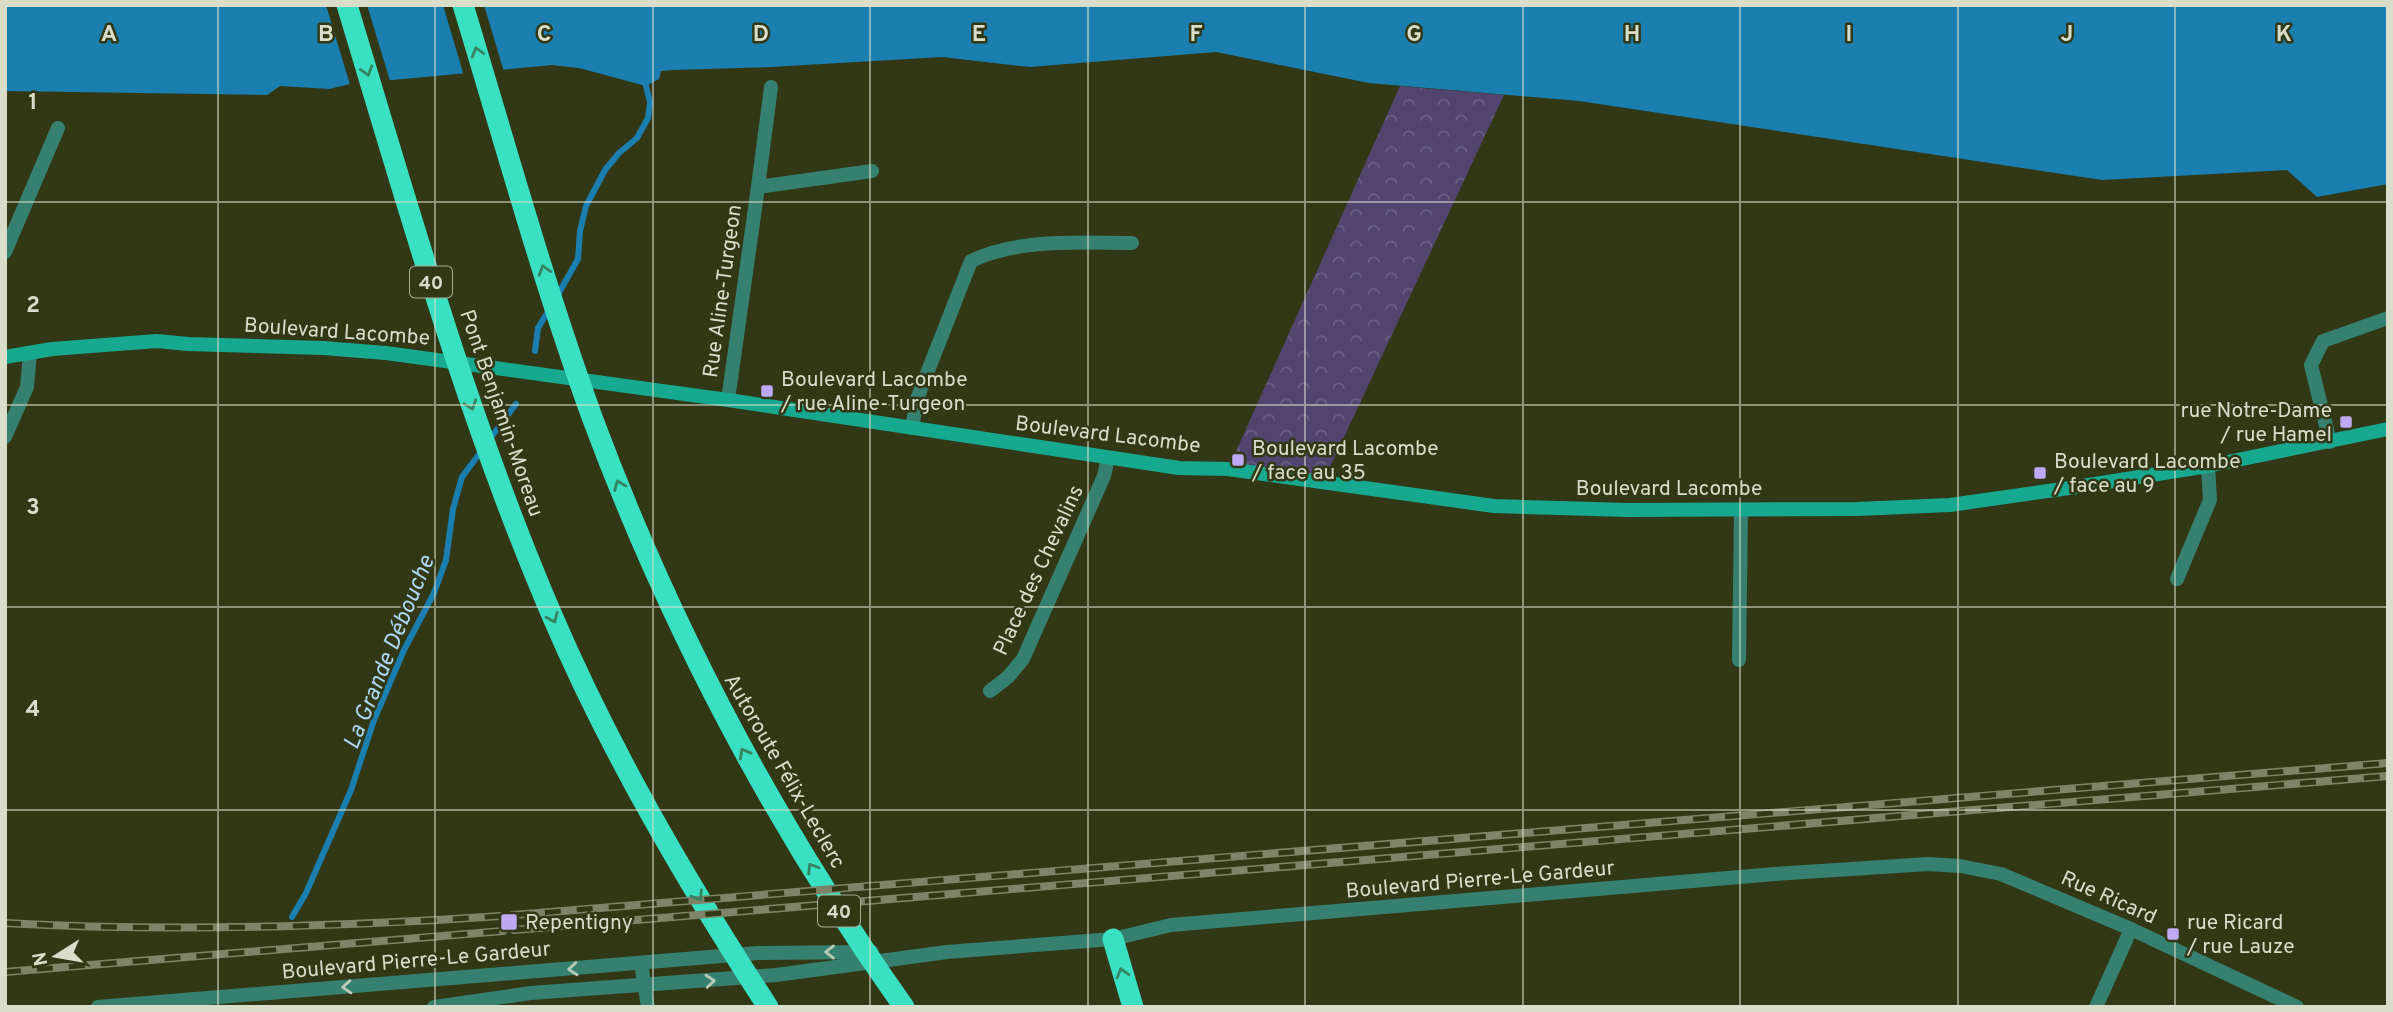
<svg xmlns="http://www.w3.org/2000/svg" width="2393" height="1012" font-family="Overpass,sans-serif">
	<defs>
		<pattern id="park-crowns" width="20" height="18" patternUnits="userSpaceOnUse" patternTransform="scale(1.75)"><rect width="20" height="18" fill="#51456f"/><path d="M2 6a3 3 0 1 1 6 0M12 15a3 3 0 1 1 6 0" fill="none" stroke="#695f82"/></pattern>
	</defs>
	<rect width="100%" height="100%" fill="#323816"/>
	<polygon fill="url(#park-crowns)" points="1400,86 1504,95 1323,482 1228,469"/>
	<polygon fill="#1a7eaf" points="5,5 2388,5 2388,184 2317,197 2287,170 2102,180 1579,101 1369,83 1216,52 1030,67 942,57 771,67 673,70 661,71 659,79 646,86 579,68 552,65 350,84 329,89 280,86 267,95 5,91"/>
	<g fill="#323816">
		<polygon points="326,5 367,5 391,84 351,88"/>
		<polygon points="443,5 484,5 504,72 464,76"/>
	</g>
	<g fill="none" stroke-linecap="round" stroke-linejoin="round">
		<g stroke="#1a7eaf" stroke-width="6">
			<polyline points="556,298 578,259 580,231 586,206 605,170 619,153 637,138 648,118 650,102 644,78"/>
			<polyline points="535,351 538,328 549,310"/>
			<polyline points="489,440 516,404"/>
			<polyline points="292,917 306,893 351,790 374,720 404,650 434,593 446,560 453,509 462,477 483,449"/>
		</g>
		<g stroke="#35806f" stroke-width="14">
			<polyline points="758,187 771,87"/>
			<polyline points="5,252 58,128"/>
			<polyline points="728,400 758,187 872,171"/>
			<path d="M912,428L917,399L971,261C1019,238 1080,243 1132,243"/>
			<polyline points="5,437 27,387 30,353"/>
			<polyline points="2330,442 2311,365 2323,341 2388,318"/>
			<polyline points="2177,579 2210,500 2208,466"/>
			<polyline points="1739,660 1741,510"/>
			<polyline points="990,691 1008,677 1023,659 1104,476 1108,458"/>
			<polyline points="2096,1007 2131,929 2297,1007"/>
		</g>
		<g stroke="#35806f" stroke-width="14">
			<polyline points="641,963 648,1007"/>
			<polyline points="98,1007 758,953 872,952"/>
			<polyline points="434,1007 531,993 776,975 947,952 1113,939 1171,925 1775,874 1928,864 1960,866 2001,874 2131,929"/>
		</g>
		<polyline stroke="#17a990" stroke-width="14" points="5,357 52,349 157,341 188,344 323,348 386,353 728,400 1179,468 1228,469 1494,506 1627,510 1857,509 1950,505 2076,487 2208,466 2388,429"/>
		<g stroke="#39e0c1" stroke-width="21">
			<path d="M347,5C409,210 467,417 551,613C610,751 686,881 768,1007"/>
			<path d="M463,5C505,143 543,282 592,417C670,627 774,824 904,1007"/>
			<polyline points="1113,939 1133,1007"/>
		</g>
		<g stroke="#7f8469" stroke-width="8">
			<g id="rail">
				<polyline points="513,915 2388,763"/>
				<path d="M5,923C170,932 336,927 501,916"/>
				<polyline points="514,930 2388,776"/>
				<polyline points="5,972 503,931"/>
			</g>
		</g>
		<use href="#rail" stroke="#323816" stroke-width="5" stroke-dasharray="16" stroke-linecap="butt"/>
	</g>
	<defs><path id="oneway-chevron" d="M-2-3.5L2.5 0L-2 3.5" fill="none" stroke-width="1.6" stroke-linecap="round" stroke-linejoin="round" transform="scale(1.75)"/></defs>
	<g stroke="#358463">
		<use href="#oneway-chevron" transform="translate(477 52) rotate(-107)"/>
		<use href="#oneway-chevron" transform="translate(367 71) rotate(73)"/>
		<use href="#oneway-chevron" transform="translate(544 270) rotate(-107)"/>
		<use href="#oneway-chevron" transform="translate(471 405) rotate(72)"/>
		<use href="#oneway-chevron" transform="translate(619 485) rotate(-112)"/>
		<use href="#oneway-chevron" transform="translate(553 618) rotate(66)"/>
		<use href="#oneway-chevron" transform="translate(744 753) rotate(-119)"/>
		<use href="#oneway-chevron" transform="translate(812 868) rotate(-122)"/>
		<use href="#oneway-chevron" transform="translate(698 896) rotate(59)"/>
		<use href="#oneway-chevron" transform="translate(1122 973) rotate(-106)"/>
	</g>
	<g stroke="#b8cab8">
		<use href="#oneway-chevron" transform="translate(830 952) rotate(-180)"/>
		<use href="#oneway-chevron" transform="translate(573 969) rotate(175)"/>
		<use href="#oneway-chevron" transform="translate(710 981) rotate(-5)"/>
		<use href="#oneway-chevron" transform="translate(347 987) rotate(176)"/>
	</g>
	<path fill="none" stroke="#d9ddca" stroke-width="2" stroke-opacity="0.55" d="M218,5V1007M435,5V1007M653,5V1007M870,5V1007M1088,5V1007M1305,5V1007M1523,5V1007M1740,5V1007M1958,5V1007M2175,5V1007M5,202H2388M5,405H2388M5,607H2388M5,810H2388"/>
	<g fill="#bea9f4" stroke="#323816" stroke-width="2.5">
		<rect x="760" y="384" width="14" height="14" rx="3.5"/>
		<rect x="2339" y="415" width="14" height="14" rx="3.5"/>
		<rect x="1231" y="453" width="14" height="14" rx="3.5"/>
		<rect x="2033" y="466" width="14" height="14" rx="3.5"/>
		<rect x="500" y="913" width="18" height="18" rx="3.5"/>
		<rect x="2166" y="927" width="14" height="14" rx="3.5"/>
	</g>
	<g text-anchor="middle" stroke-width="5" stroke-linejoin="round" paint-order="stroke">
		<g fill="#323816" stroke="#a7ac94" stroke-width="2">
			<rect x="410" y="266.5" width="42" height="31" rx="5"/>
			<rect x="818" y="895.5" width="42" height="31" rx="5"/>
		</g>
		<g font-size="19" font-weight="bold" fill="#d9ddca">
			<text x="431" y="289">40</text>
			<text x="839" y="918">40</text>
		</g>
		<g font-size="21" fill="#d9ddca" stroke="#323816">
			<text transform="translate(722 291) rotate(-82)" y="7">Rue Aline-Turgeon</text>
			<text transform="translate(337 331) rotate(4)" y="7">Boulevard Lacombe</text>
			<text transform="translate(502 413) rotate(71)" y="7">Pont Benjamin-Moreau</text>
			<text transform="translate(1108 434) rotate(7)" y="7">Boulevard Lacombe</text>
			<text x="1669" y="495">Boulevard Lacombe</text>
			<text transform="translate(1038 570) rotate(-65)" y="7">Place des Chevalins</text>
			<text transform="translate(785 771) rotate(60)" y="7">Autoroute Félix-Leclerc</text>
			<text transform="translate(1480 879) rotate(-5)" y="7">Boulevard Pierre-Le Gardeur</text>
			<text transform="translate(2109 897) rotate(24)" y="7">Rue Ricard</text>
			<text transform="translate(416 960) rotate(-5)" y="7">Boulevard Pierre-Le Gardeur</text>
		</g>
		<g font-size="21" fill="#d9ddca" stroke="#323816" text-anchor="start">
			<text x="781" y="386">Boulevard Lacombe<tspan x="781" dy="24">/ rue Aline-Turgeon</tspan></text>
			<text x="2332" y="417" text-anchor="end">rue Notre-Dame<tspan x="2332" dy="24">/ rue Hamel</tspan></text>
			<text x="1252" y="455">Boulevard Lacombe<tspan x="1252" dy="24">/ face au 35</tspan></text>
			<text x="2054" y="468">Boulevard Lacombe<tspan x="2054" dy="24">/ face au 9</tspan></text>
			<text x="525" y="929">Repentigny</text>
			<text x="2187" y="929">rue Ricard<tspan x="2187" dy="24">/ rue Lauze</tspan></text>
		</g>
		<g font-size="23" font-style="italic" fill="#add7f2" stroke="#323816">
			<text transform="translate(388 652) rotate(-68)" y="8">La Grande Débouche</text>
		</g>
	</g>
	<g font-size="23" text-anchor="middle" font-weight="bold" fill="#d9ddca" stroke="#323816" stroke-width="5" stroke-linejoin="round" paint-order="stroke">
		<text x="109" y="41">A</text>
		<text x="326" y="41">B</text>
		<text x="544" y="41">C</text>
		<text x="761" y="41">D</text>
		<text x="979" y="41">E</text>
		<text x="1196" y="41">F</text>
		<text x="1414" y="41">G</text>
		<text x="1632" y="41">H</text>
		<text x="1849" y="41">I</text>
		<text x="2067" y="41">J</text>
		<text x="2284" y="41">K</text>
		<text x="33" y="109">1</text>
		<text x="33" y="312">2</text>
		<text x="33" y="514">3</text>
		<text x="33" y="716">4</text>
	</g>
	<rect width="2393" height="1012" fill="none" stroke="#d9ddca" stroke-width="14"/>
	<g transform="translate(56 956) rotate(259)" stroke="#323816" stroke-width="5" paint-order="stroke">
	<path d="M0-5L12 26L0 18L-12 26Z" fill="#d9ddca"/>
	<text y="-10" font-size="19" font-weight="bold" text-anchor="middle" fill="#d9ddca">N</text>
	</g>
</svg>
